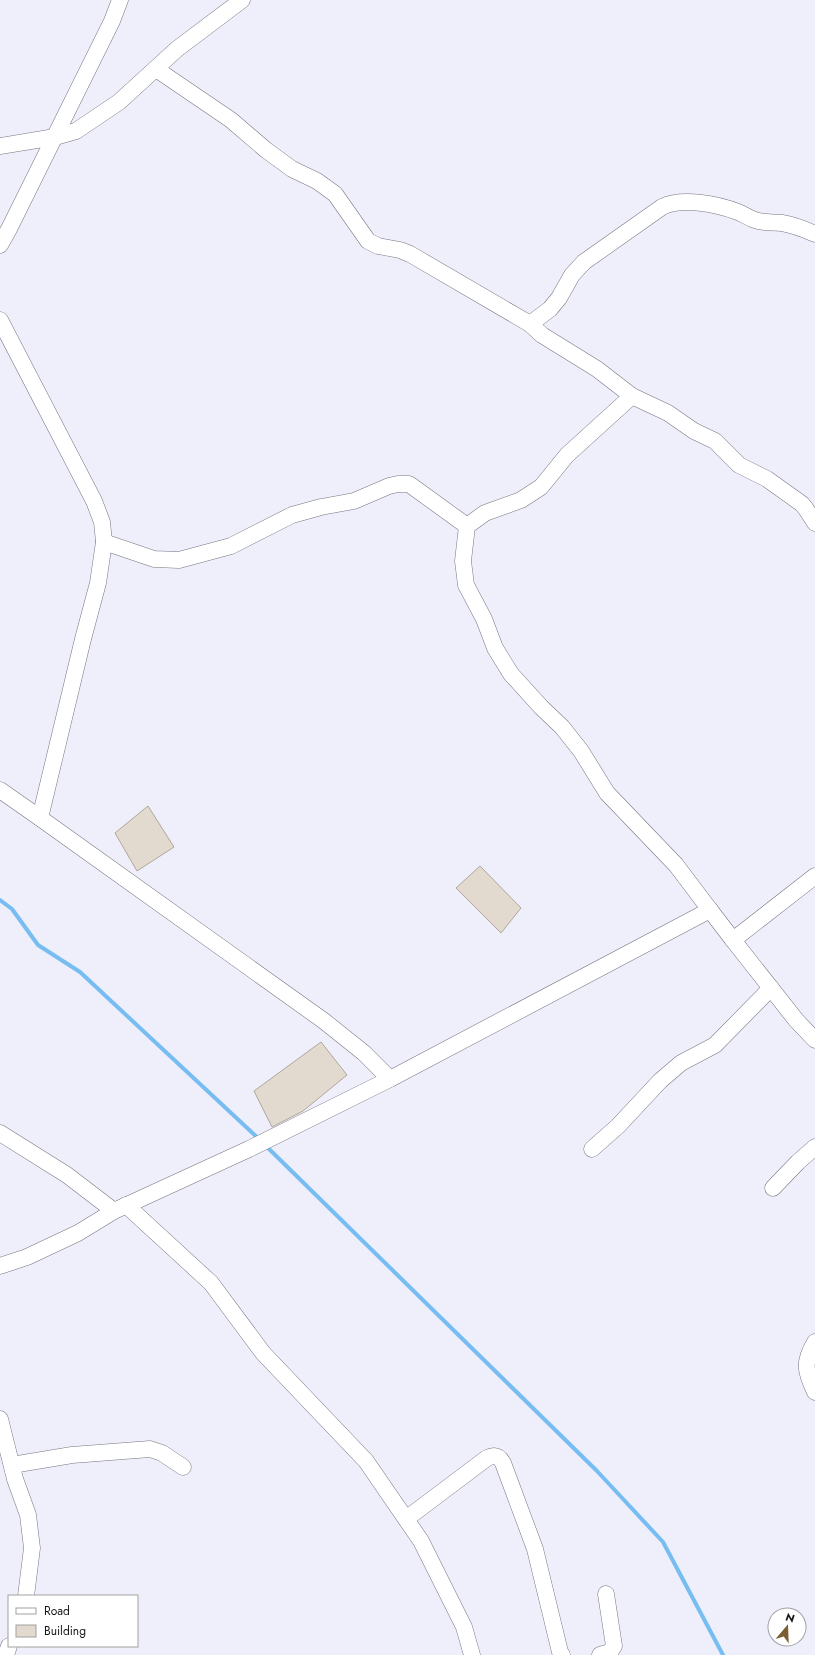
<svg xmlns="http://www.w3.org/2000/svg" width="815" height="1655" font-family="Jost,sans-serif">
	<rect width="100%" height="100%" fill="#efeefb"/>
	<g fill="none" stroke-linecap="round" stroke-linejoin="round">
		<g stroke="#77bdf2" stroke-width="4">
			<polyline points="0,900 12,909 38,945 80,972 260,1140"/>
			<polyline points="265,1145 597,1471 663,1542 723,1655"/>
		</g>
	</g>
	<g fill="#e3dacf" stroke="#afa69c">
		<polygon points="148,806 174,847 137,871 115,833"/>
		<polygon points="480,866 521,908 501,933 456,888"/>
		<polygon points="321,1042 347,1075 303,1111 272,1127 254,1091"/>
	</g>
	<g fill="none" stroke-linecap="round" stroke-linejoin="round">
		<g stroke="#767581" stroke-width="17">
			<g id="minor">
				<polyline points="156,69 231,120 266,150 292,169 317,181 335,194 368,241 378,246 400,250 410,254 530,324 542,335 597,369 632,396 668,413 694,431 715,441 739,465 767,479 802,504 806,509 815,523"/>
				<polyline points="0,146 55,137 76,131 119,102 177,49 242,0"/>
				<polyline points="0,245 9,229 112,21 120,0"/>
				<polyline points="0,320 94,501 102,522 104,542 98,583 83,639 40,818 324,1021 364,1053 390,1079 710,910 733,940 815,876"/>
				<path d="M530,324L550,309L559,298L572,275L584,262L662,207C682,197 717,204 738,212C743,214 749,218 755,220C763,223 773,222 782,223C794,225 804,229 815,234"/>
				<polyline points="632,396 567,455 541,487 521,500 485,513 467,526 463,561 466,585 484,619 495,648 511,674 541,707 562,727 581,751 607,793 676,865 710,910"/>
				<polyline points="104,542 154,559 179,560 231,546 292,515 321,507 354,501 389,486 398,484 409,484 467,526"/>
				<polyline points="0,790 40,818"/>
				<polyline points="733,940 796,1020 815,1040"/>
				<polyline points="0,1133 67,1175 114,1211"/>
				<polyline points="592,1149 618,1126 660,1081 681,1063 715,1045 771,988"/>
				<polyline points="773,1188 798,1162 815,1147"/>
				<polyline points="126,1205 211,1283 263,1353 366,1461 421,1541 464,1627 472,1655"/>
				<polyline points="0,1266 27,1257 78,1233 114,1211 249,1149 390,1079"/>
				<path d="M815,1342C803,1362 805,1371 815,1392"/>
				<polyline points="0,1419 15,1479 28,1515 32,1548 26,1596"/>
				<polyline points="12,1465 72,1455 150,1449 162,1453 183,1467"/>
				<path d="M406,1519L487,1458C495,1454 499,1456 503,1463L535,1549L560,1652L562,1655"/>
				<polyline points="6,1655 9,1646"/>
				<polyline points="600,1655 610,1652 614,1646 606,1594"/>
			</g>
		</g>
		<use href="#minor" stroke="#fff" stroke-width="16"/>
	</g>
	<rect x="8" y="1595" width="130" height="52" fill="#ffffff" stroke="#a1a1a3"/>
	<rect x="16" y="1608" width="20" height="6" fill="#ffffff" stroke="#a1a1a3"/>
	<text x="44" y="1615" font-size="12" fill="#151519">Road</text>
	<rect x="16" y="1625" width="20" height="12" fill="#e3dacf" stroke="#a1a1a3"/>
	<text x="44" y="1635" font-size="12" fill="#151519">Building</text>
	<g transform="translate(787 1627) rotate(19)"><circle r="19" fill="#ffffff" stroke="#a1a1a3"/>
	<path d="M0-3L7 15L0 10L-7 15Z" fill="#7b5e31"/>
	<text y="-6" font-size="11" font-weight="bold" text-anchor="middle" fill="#151519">N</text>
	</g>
</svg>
